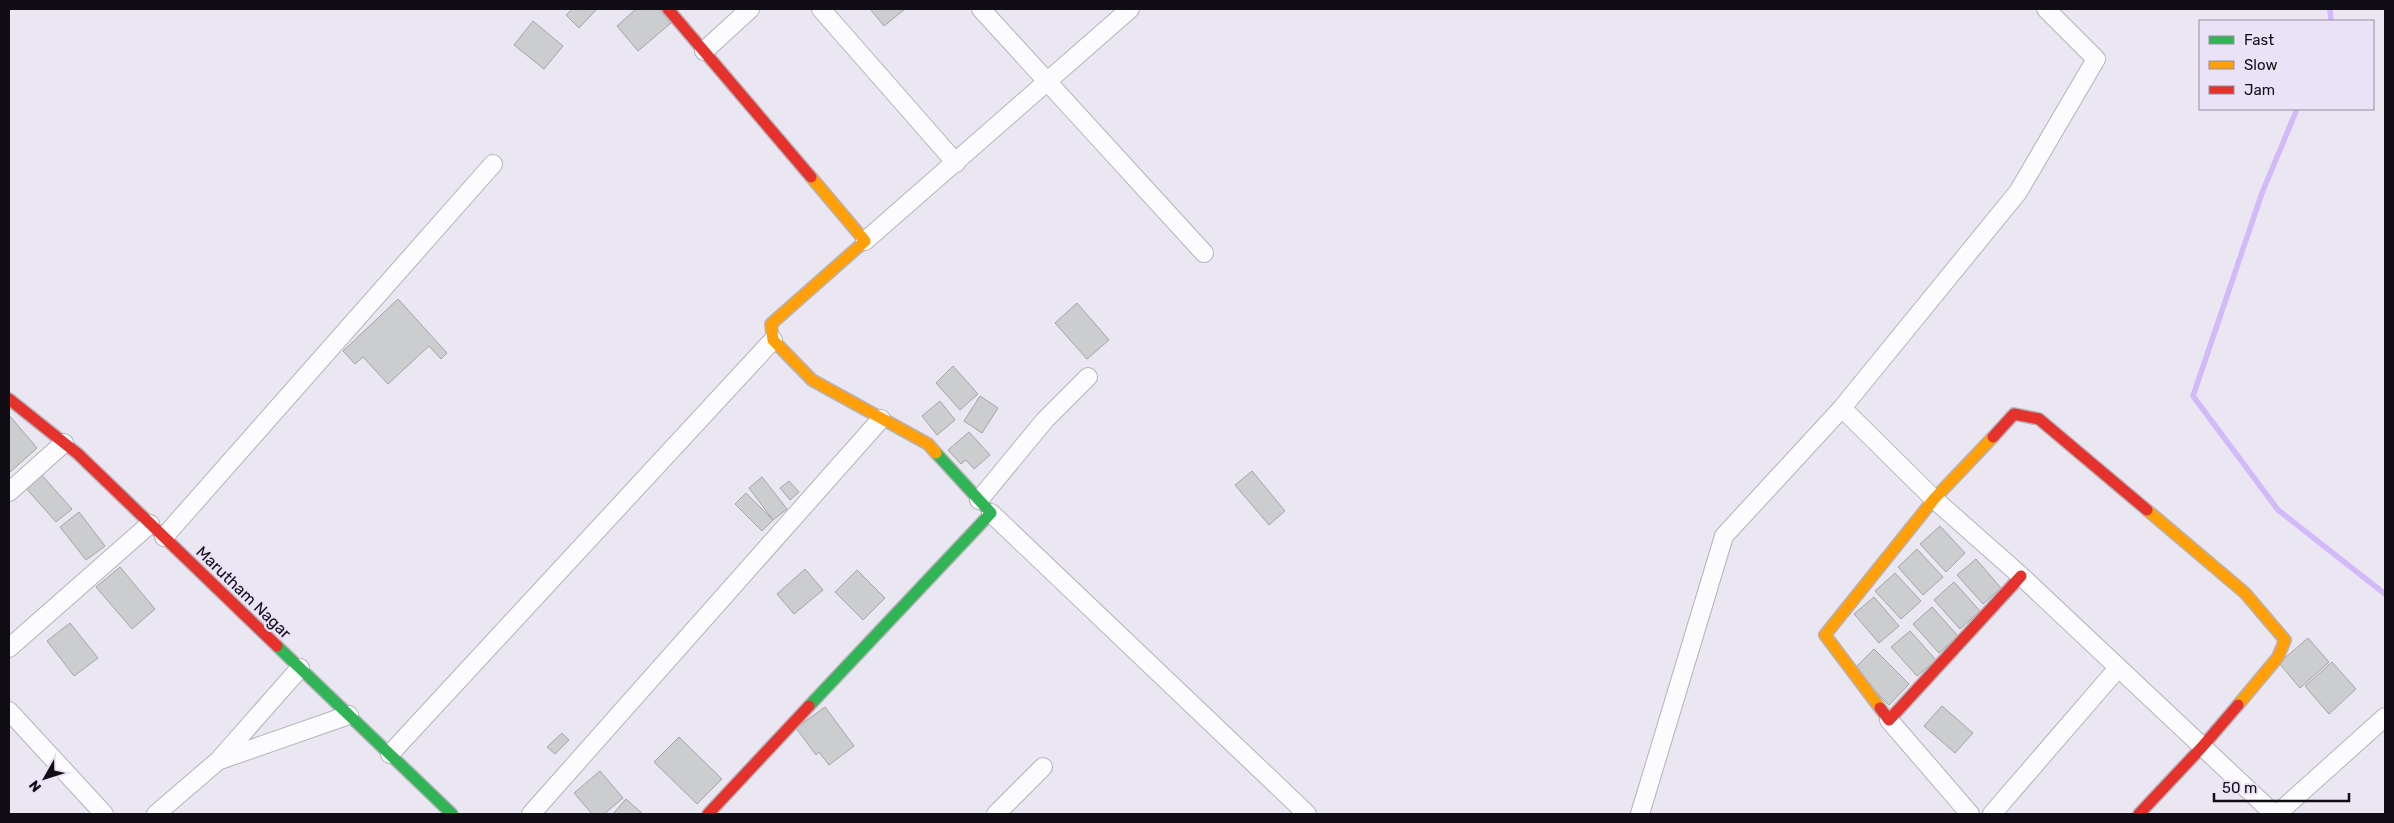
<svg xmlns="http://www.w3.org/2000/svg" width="2394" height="823" font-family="Rubik,sans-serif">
	<rect width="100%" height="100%" fill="#ebe7f2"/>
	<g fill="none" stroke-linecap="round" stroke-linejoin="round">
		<g stroke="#d4b9f8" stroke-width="5.5">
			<polyline points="2330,9 2331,21"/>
			<polyline points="2297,109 2262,193 2193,396 2278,510 2385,594"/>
		</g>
	</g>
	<g fill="#cccdcf" stroke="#a2a4a6">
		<polygon points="572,9 597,9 579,28 566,15"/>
		<polygon points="636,9 659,9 671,23 638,51 617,26"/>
		<polygon points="870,9 905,9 884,26"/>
		<polygon points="533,21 563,46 544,69 514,45"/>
		<polygon points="398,299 447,353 441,359 429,346 388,384 363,357 355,364 343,351"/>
		<polygon points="1077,303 1109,340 1087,359 1055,323"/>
		<polygon points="953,366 978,394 960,410 936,383"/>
		<polygon points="980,396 998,408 982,433 964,421"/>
		<polygon points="940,401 955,420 937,435 922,416"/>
		<polygon points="9,415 37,448 9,473"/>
		<polygon points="969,432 990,455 974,469 966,460 961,464 948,450"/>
		<polygon points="1252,471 1285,511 1269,525 1235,485"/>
		<polygon points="39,472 72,509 56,522 24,486"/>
		<polygon points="762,477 787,509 773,520 749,488"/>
		<polygon points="789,481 799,492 790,500 780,488"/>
		<polygon points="746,493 773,520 762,531 735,504"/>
		<polygon points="79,512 105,546 86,560 60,527"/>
		<polygon points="1940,526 1965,553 1946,572 1920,544"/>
		<polygon points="1917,549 1943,577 1923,595 1898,567"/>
		<polygon points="1976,559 2001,588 1983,604 1957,575"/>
		<polygon points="120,567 155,609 132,629 96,587"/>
		<polygon points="805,569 823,590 794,614 777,594"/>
		<polygon points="857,570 885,598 863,620 835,592"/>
		<polygon points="1895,573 1921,601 1901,619 1875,591"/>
		<polygon points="1954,582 1980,611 1960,629 1934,600"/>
		<polygon points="1874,597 1899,626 1879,643 1854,614"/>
		<polygon points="1932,607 1958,636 1939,653 1913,624"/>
		<polygon points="70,623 98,658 74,676 47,641"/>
		<polygon points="1910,631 1936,660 1917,676 1891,647"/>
		<polygon points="2308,638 2329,662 2300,688 2279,663"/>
		<polygon points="1874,649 1909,684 1889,705 1854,669"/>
		<polygon points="2332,662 2356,689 2329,714 2305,686"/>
		<polygon points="1942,706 1973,733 1955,753 1924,726"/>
		<polygon points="825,707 854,746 829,765 819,752 816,755 796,728"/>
		<polygon points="562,733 569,740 555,754 547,747"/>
		<polygon points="679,737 722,779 697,804 654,762"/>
		<polygon points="600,771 623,798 604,814 592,814 574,793"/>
		<polygon points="626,799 643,814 613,814"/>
	</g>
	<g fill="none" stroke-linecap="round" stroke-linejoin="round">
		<g stroke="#b5b2ba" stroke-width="20">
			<g id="street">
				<polyline points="821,9 956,163"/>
				<polyline points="981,9 1204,253"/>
				<polyline points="704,51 750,9"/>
				<polyline points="865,241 1130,9"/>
				<polyline points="1842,408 1934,499 2021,576 2274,814"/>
				<polyline points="9,492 64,443"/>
				<polyline points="979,500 1045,420 1088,377"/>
				<polyline points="991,513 1307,814"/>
				<polyline points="164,537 493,164"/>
				<polyline points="9,648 150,524"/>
				<polyline points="9,711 104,814"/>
				<polyline points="1889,720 1970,814"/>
				<polyline points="390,754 773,340"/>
				<polyline points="220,760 349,715"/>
				<polyline points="156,814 219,760 300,668"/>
				<polyline points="531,814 881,419"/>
				<polyline points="996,814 1043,767"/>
				<polyline points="1640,814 1724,536 1842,408 2018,192 2096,59 2046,9"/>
				<polyline points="1992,814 2118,668"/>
				<polyline points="2277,814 2385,717"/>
			</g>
		</g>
		<g stroke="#b5b2ba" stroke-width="14">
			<g id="fast">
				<polyline points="277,646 452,814"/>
				<polyline points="809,706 991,513 936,453"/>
			</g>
		</g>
		<g stroke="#b5b2ba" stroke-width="14">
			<g id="slow">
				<polyline points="811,177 865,241 771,324 773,340 812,380 928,444 936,453"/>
				<polyline points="2147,510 2245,593 2285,640 2278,657 2238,705"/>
				<polyline points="1880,708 1825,635 1934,499 1993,437"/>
			</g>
		</g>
		<g stroke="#b5b2ba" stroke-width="14">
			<g id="jam">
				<polyline points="668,9 811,177"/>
				<polyline points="9,399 78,454 277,646"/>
				<polyline points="1993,437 2014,414 2039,419 2147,510"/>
				<polyline points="1880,708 1889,720 2021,576"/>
				<polyline points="708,814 809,706"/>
				<polyline points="2139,814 2202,747 2238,705"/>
			</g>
		</g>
		<use href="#street" stroke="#fcfbfd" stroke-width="18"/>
		<use href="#fast" stroke="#30b455" stroke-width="11"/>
		<use href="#slow" stroke="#ff9f0a" stroke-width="11"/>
		<use href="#jam" stroke="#e5322d" stroke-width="11"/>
	</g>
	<g text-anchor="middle" stroke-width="5" stroke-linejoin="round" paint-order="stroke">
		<g font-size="16" fill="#100d14" stroke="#eae2f6">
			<text transform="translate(244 592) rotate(44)" y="6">Marutham Nagar</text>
		</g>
	</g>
	<rect width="2394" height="823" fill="none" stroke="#100d14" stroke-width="20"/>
	<rect x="2199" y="20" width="175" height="90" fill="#eae2f6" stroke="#938d9c"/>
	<rect x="2209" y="36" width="25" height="8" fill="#30b455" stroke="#938d9c"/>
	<text x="2244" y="45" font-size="15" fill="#100d14">Fast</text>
	<rect x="2209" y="61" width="25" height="8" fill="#ff9f0a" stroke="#938d9c"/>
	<text x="2244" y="70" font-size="15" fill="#100d14">Slow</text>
	<rect x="2209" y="86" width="25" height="8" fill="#e5322d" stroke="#938d9c"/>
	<text x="2244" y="95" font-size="15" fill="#100d14">Jam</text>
	<g transform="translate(45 778) rotate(231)" stroke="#eae2f6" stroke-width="4" paint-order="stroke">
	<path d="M0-4L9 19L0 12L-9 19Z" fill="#100d14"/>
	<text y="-8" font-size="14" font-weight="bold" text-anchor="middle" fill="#100d14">N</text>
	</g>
	<path d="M2214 793v8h135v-8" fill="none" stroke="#100d14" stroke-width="2.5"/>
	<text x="2222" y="793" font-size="15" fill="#100d14" stroke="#eae2f6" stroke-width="4" paint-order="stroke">50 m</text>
</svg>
